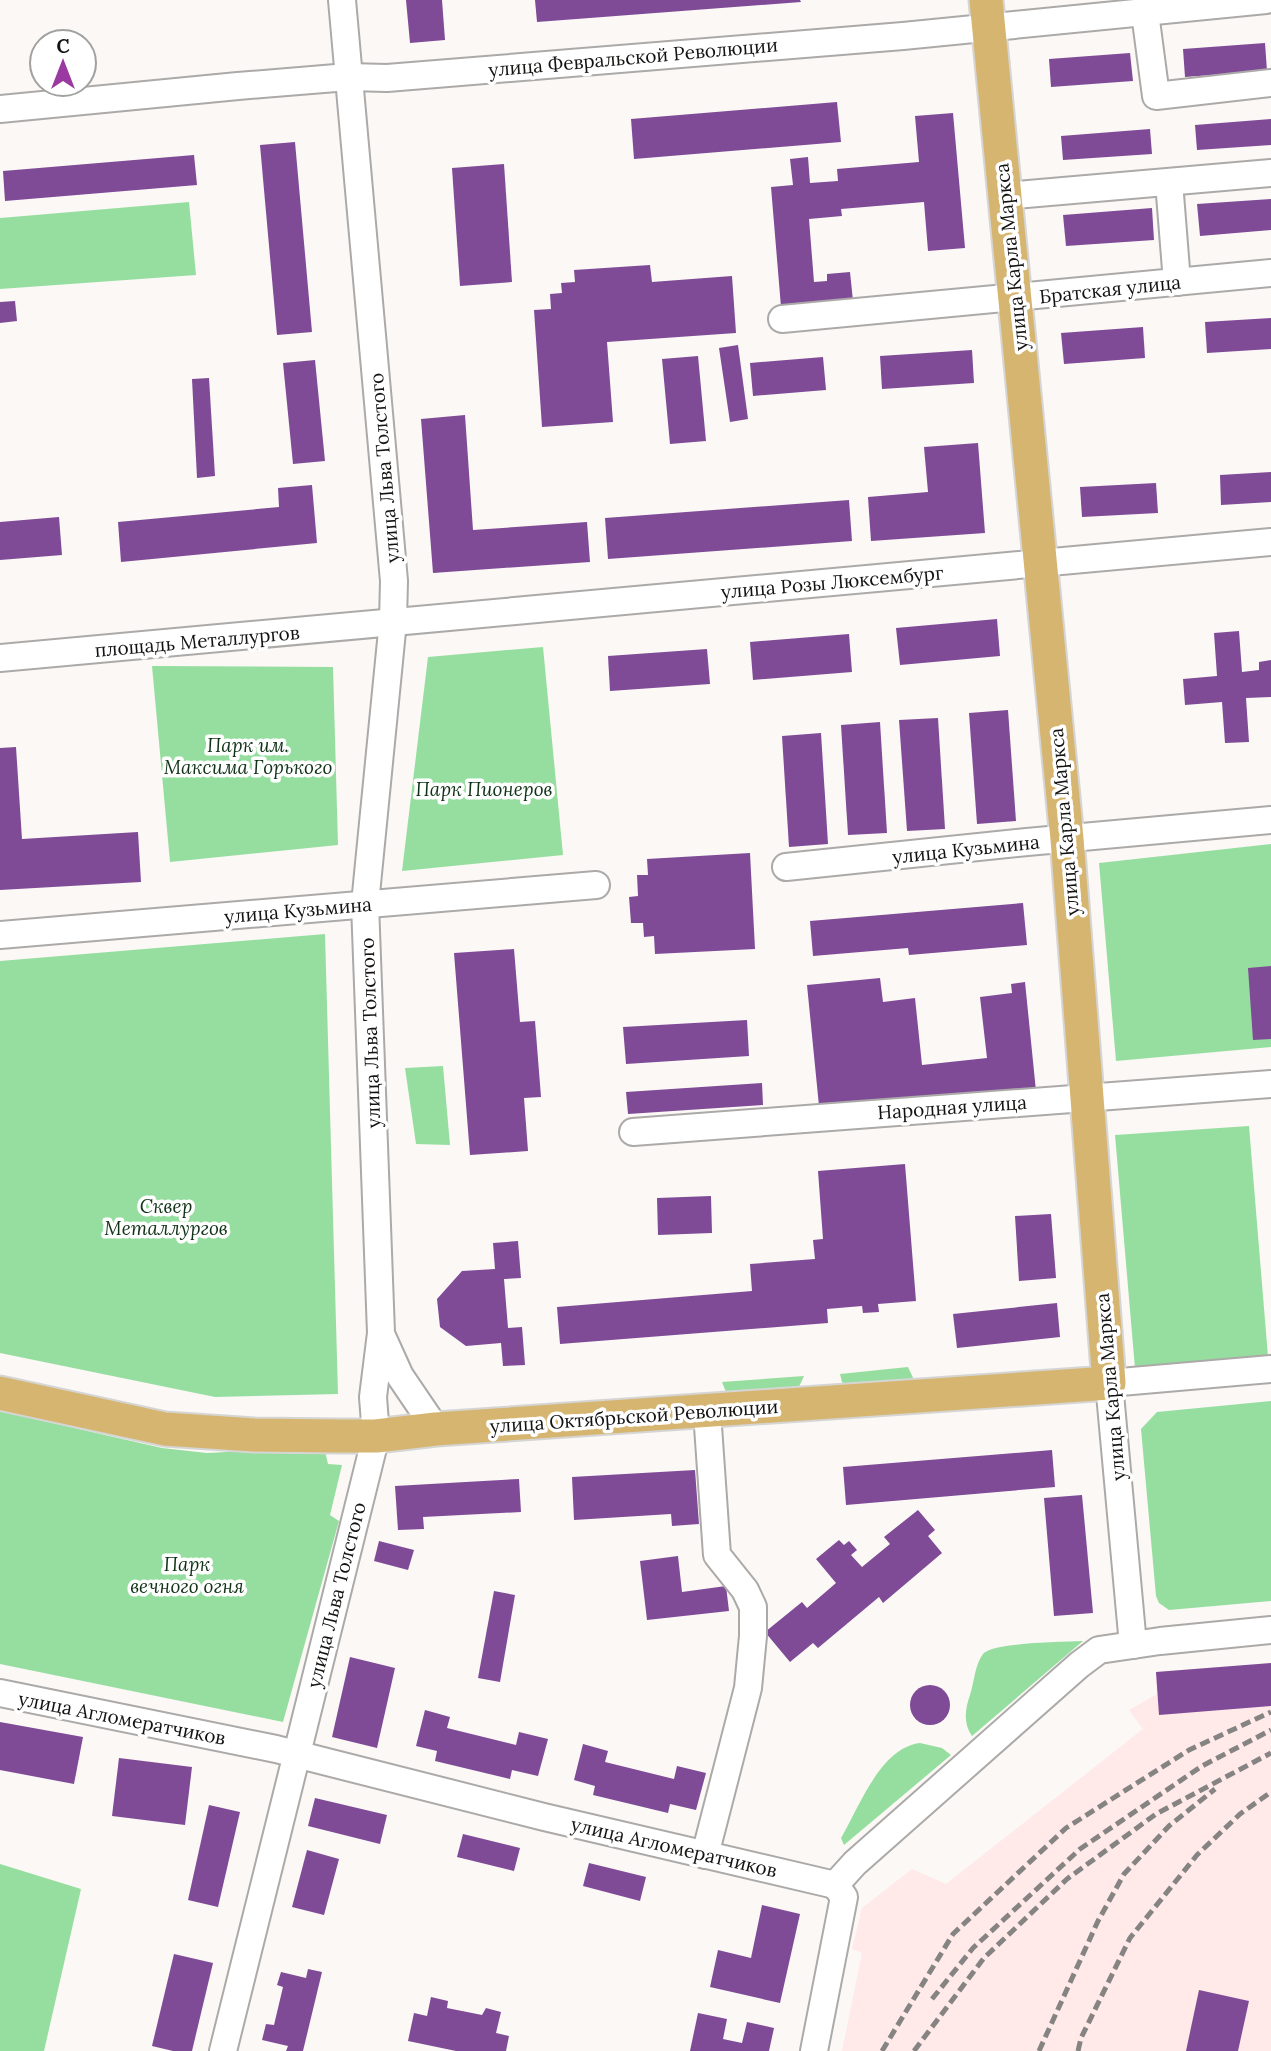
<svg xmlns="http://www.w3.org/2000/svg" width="1271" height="2051" font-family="Lora,serif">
	<rect width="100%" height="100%" fill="#fbf8f6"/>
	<polygon fill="#ffe9e9" points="1271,1663 1271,2051 842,2051 862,1953 852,1949 862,1908 912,1869 946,1884 1143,1729 1129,1710 1157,1694 1156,1672"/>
	<g fill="#96de9f">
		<polygon points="189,202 196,275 0,289 0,218"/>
		<polygon points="543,647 563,855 402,871 428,657"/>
		<polygon points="152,666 333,667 338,845 170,862"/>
		<polygon points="1271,844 1271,1047 1116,1061 1099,863"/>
		<polygon points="325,934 338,1394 215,1397 0,1353 0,961"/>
		<polygon points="443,1066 450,1145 416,1144 405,1068"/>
		<polygon points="1249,1126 1269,1369 1136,1380 1115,1135"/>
		<polygon points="908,1367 915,1382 848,1388 842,1382 840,1374"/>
		<polygon points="804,1376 798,1389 728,1397 722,1382"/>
		<polygon points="1271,1401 1271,1601 1169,1610 1159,1603 1156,1596 1141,1429 1157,1412"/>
		<polygon points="0,1411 162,1448 207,1453 324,1447 328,1464 342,1465 330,1515 339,1521 283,1722 0,1664"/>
		<path d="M1083,1641L972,1736C963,1723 965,1709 970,1695C974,1683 975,1664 983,1654C993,1642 1064,1642 1083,1641Z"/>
		<path d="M920,1743L942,1748L951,1755L844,1845L841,1838C860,1806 880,1748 920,1743Z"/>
		<polygon points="0,1864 81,1889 44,2051 0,2051"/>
	</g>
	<g fill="#7f4b97">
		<polygon points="406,0 442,0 445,40 410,43"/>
		<polygon points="535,0 800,0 801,2 537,22"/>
		<polygon points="1265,43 1267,71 1185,77 1183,49"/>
		<polygon points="1130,53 1133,81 1051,87 1049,59"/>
		<polygon points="837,102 841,142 634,159 631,119"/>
		<polygon points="953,113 965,248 928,251 924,202 841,209 842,216 809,219 814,282 827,281 827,274 850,272 853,301 781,307 771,187 793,185 790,159 808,157 810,183 838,181 837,169 919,162 915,116"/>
		<polygon points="1271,119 1271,145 1197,150 1195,125"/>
		<polygon points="1150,129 1152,154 1063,160 1061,136"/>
		<polygon points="295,142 312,332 277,335 260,145"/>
		<polygon points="194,155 197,185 5,201 3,171"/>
		<polygon points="504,164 512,282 460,286 452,168"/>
		<polygon points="1271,199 1271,230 1200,236 1197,204"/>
		<polygon points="1152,208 1154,240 1066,246 1063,215"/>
		<polygon points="650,265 652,282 732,276 736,333 607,342 613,422 542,427 534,310 551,309 550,294 562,293 561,283 575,282 574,270"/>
		<polygon points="15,301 17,321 0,323 0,302"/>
		<polygon points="1271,318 1271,349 1207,353 1205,322"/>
		<polygon points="1143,327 1145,358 1064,364 1061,333"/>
		<polygon points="738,345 748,419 730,422 719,348"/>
		<polygon points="972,350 974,383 882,389 880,356"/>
		<polygon points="698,356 706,441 670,444 662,359"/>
		<polygon points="823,357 826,390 753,396 750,363"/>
		<polygon points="315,360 325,461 293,464 283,363"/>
		<polygon points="209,378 215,476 197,478 192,379"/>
		<polygon points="465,415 473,530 587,522 590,562 433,573 421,419"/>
		<polygon points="978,443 985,533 871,541 868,497 928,492 924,447"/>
		<polygon points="1271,472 1271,502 1221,505 1220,475"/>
		<polygon points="1156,483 1158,513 1082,517 1080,487"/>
		<polygon points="312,485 317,543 121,562 118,522 279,507 278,488"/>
		<polygon points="849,500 852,541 608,559 605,518"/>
		<polygon points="59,517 62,555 0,560 0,522"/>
		<polygon points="997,619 1000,656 900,665 896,628"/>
		<polygon points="1239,631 1242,672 1259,670 1259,662 1271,660 1271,697 1246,698 1249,742 1225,743 1222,702 1185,705 1183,679 1217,676 1214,633"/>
		<polygon points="849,634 852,672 753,680 750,642"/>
		<polygon points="707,649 710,684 610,691 608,656"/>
		<polygon points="1008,710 1016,821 977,824 969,713"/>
		<polygon points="938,718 945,829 907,831 899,720"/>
		<polygon points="880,722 887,833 848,835 841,725"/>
		<polygon points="821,733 828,844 789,847 782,736"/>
		<polygon points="16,747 22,839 138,832 141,882 0,890 0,748"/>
		<polygon points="750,853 755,949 655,954 654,936 644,937 643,923 631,923 629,897 638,896 637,875 648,875 647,859"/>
		<polygon points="1023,903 1027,945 909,955 908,948 813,956 810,921"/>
		<polygon points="514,949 520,1022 535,1021 541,1097 524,1098 528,1151 470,1155 454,953"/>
		<polygon points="1271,966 1271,1039 1253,1040 1248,968"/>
		<polygon points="880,978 883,1002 915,998 922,1065 987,1058 980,997 1012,993 1011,984 1025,982 1036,1091 819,1106 807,985"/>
		<polygon points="747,1020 749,1056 626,1064 623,1027"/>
		<polygon points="762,1083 763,1105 628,1114 626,1092"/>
		<polygon points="905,1164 916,1301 878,1304 879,1312 863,1313 862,1306 827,1309 828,1323 560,1344 557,1307 752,1291 750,1264 815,1259 813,1240 823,1239 818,1171"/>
		<polygon points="711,1196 712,1233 658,1235 657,1198"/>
		<polygon points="1051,1214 1056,1278 1019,1281 1015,1216"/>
		<polygon points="518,1241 521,1278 504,1279 508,1328 522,1327 525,1365 503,1366 501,1343 466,1346 440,1327 437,1299 462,1271 495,1269 493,1243"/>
		<polygon points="1057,1303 1060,1337 957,1348 953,1314"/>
		<polygon points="1052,1450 1055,1487 846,1505 843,1467"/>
		<polygon points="695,1470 699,1524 672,1526 671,1514 574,1520 572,1477"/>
		<polygon points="519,1479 521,1512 423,1517 424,1529 398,1530 395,1486"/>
		<polygon points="1082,1495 1093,1613 1054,1616 1044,1498"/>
		<polygon points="918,1510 935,1530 928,1536 942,1553 883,1603 879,1597 818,1648 813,1643 790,1662 765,1632 802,1602 807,1608 836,1583 816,1559 839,1540 844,1545 849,1541 857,1550 851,1555 862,1567 890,1544 884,1537"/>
		<polygon points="379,1541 414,1550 408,1570 374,1561"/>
		<polygon points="678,1556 682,1592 726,1586 729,1611 647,1620 640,1561"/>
		<polygon points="494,1591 515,1595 500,1682 478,1678"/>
		<polygon points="350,1657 395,1668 377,1748 332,1737"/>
		<polygon points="1271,1663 1271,1706 1159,1715 1156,1672"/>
		<circle cx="930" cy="1705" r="20"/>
		<polygon points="425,1710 450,1717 447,1728 516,1745 519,1732 548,1739 538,1776 512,1770 510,1779 435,1761 437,1751 416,1746"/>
		<polygon points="0,1722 83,1737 74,1784 0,1770"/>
		<polygon points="583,1744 608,1751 605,1762 674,1779 677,1766 706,1773 696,1810 670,1804 668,1813 593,1795 595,1786 574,1780"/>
		<polygon points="119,1758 192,1767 185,1825 112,1816"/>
		<polygon points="315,1798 387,1815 380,1844 308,1826"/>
		<polygon points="209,1805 240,1812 218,1907 188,1900"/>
		<polygon points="463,1834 520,1848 514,1871 457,1857"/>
		<polygon points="307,1850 339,1859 324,1915 292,1907"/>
		<polygon points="589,1863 646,1877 640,1901 583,1886"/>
		<polygon points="762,1905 800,1914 780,2003 710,1987 718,1950 751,1958"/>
		<polygon points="174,1954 213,1963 192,2051 173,2051 152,2046"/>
		<polygon points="308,1969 322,1972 303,2051 286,2051 288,2046 262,2040 266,2024 274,2025 283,1987 277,1985 281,1972 306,1978"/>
		<polygon points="1199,1990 1249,2001 1238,2051 1186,2051"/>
		<polygon points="431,1997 448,2001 447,2008 482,2015 486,2008 501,2012 496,2033 509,2036 506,2051 456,2051 408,2041 414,2013 427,2016"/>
		<polygon points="698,2013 727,2019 723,2039 742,2043 747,2022 774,2028 769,2051 690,2051"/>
	</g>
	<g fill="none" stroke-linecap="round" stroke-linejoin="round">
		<g stroke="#acaaa8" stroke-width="30">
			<g id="minor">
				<polyline points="1145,13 1156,96 1271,83"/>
				<polyline points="0,109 238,86 348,77 387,78 903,36 1266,0"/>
				<polyline points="1169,182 1177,282"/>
				<polyline points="1005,196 1271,173"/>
				<polyline points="782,319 1271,273"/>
				<polyline points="0,658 1271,542"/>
				<polyline points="786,867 1027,842 1271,820"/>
				<polyline points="0,935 596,885"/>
				<polyline points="633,1132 1271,1084"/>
				<polyline points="381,1334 400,1376 436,1429"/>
				<polyline points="1133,1645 1109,1383 1271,1369"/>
				<polyline points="0,1693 276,1749 544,1817 835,1885 855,1863 1079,1665 1099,1650 1160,1641 1271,1630"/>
				<polyline points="705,1855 748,1688 753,1636 753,1607 745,1590 717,1555 707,1412"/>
				<polyline points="223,2051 376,1436 373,1397 381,1333 365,904 393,621 394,581 342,0"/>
				<polyline points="814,2051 844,1897 835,1885"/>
			</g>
		</g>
		<g stroke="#d5d5d4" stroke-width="37">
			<polyline id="major" points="0,1393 165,1429 254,1435 340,1436 376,1436 436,1429 1109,1383 1067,839 986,0"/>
		</g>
		<use href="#minor" stroke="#fff" stroke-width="26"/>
		<use href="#major" stroke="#d6b570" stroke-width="33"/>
		<g stroke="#868483" stroke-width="5" stroke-dasharray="10 5" stroke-linecap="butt">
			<polyline points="932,1999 973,1948 1080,1849 1202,1766 1271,1730"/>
			<polyline points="882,2051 953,1934 1066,1828 1189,1750 1271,1712"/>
			<polyline points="914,2051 984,1958 1067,1879 1156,1814 1271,1753"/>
			<polyline points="1039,2051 1098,1921 1124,1874 1169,1826 1215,1789"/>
			<polyline points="1078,2051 1081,2038 1130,1938 1197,1855 1240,1814 1271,1792"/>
		</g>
	</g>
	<g text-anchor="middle" stroke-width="7" stroke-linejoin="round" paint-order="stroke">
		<g font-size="19" fill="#141312" stroke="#fff">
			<text transform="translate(633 57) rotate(-5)" y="7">улица Февральской Революции</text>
			<text transform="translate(1011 257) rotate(-96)" y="7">улица Карла Маркса</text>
			<text transform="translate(1110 289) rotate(-6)" y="7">Братская улица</text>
			<text transform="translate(384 468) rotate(-95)" y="7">улица Льва Толстого</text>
			<text transform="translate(832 582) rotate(-5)" y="7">улица Розы Люксембург</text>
			<text transform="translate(197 641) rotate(-5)" y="7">площадь Металлургов</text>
			<text transform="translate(1064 822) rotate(-95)" y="7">улица Карла Маркса</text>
			<text transform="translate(966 849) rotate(-6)" y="7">улица Кузьмина</text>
			<text transform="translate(298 910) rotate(-5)" y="7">улица Кузьмина</text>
			<text transform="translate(370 1033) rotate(-92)" y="7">улица Льва Толстого</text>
			<text transform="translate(952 1107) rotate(-4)" y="7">Народная улица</text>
			<text transform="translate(1110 1387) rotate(-95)" y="7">улица Карла Маркса</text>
			<text transform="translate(634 1416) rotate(-4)" y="7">улица Октябрьской Революции</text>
			<text transform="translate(336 1595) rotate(-76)" y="7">улица Льва Толстого</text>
			<text transform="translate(122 1718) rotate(11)" y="7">улица Агломератчиков</text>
			<text transform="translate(674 1847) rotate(13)" y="7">улица Агломератчиков</text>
		</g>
		<g font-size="19" font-style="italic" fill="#0f3216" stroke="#fff">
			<text x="248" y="752">Парк им.<tspan x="248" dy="22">Максима Горького</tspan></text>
			<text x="484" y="796">Парк Пионеров</text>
			<text x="166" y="1213">Сквер<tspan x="166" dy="22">Металлургов</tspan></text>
			<text x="187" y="1571">Парк<tspan x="187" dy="22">вечного огня</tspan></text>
		</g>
	</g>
	<g transform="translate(63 63)"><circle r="33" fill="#ffffff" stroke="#a1a1a0" stroke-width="2"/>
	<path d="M0-5L12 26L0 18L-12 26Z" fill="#9a3aa1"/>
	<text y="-10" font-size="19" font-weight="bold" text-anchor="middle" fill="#141312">С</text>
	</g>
</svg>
